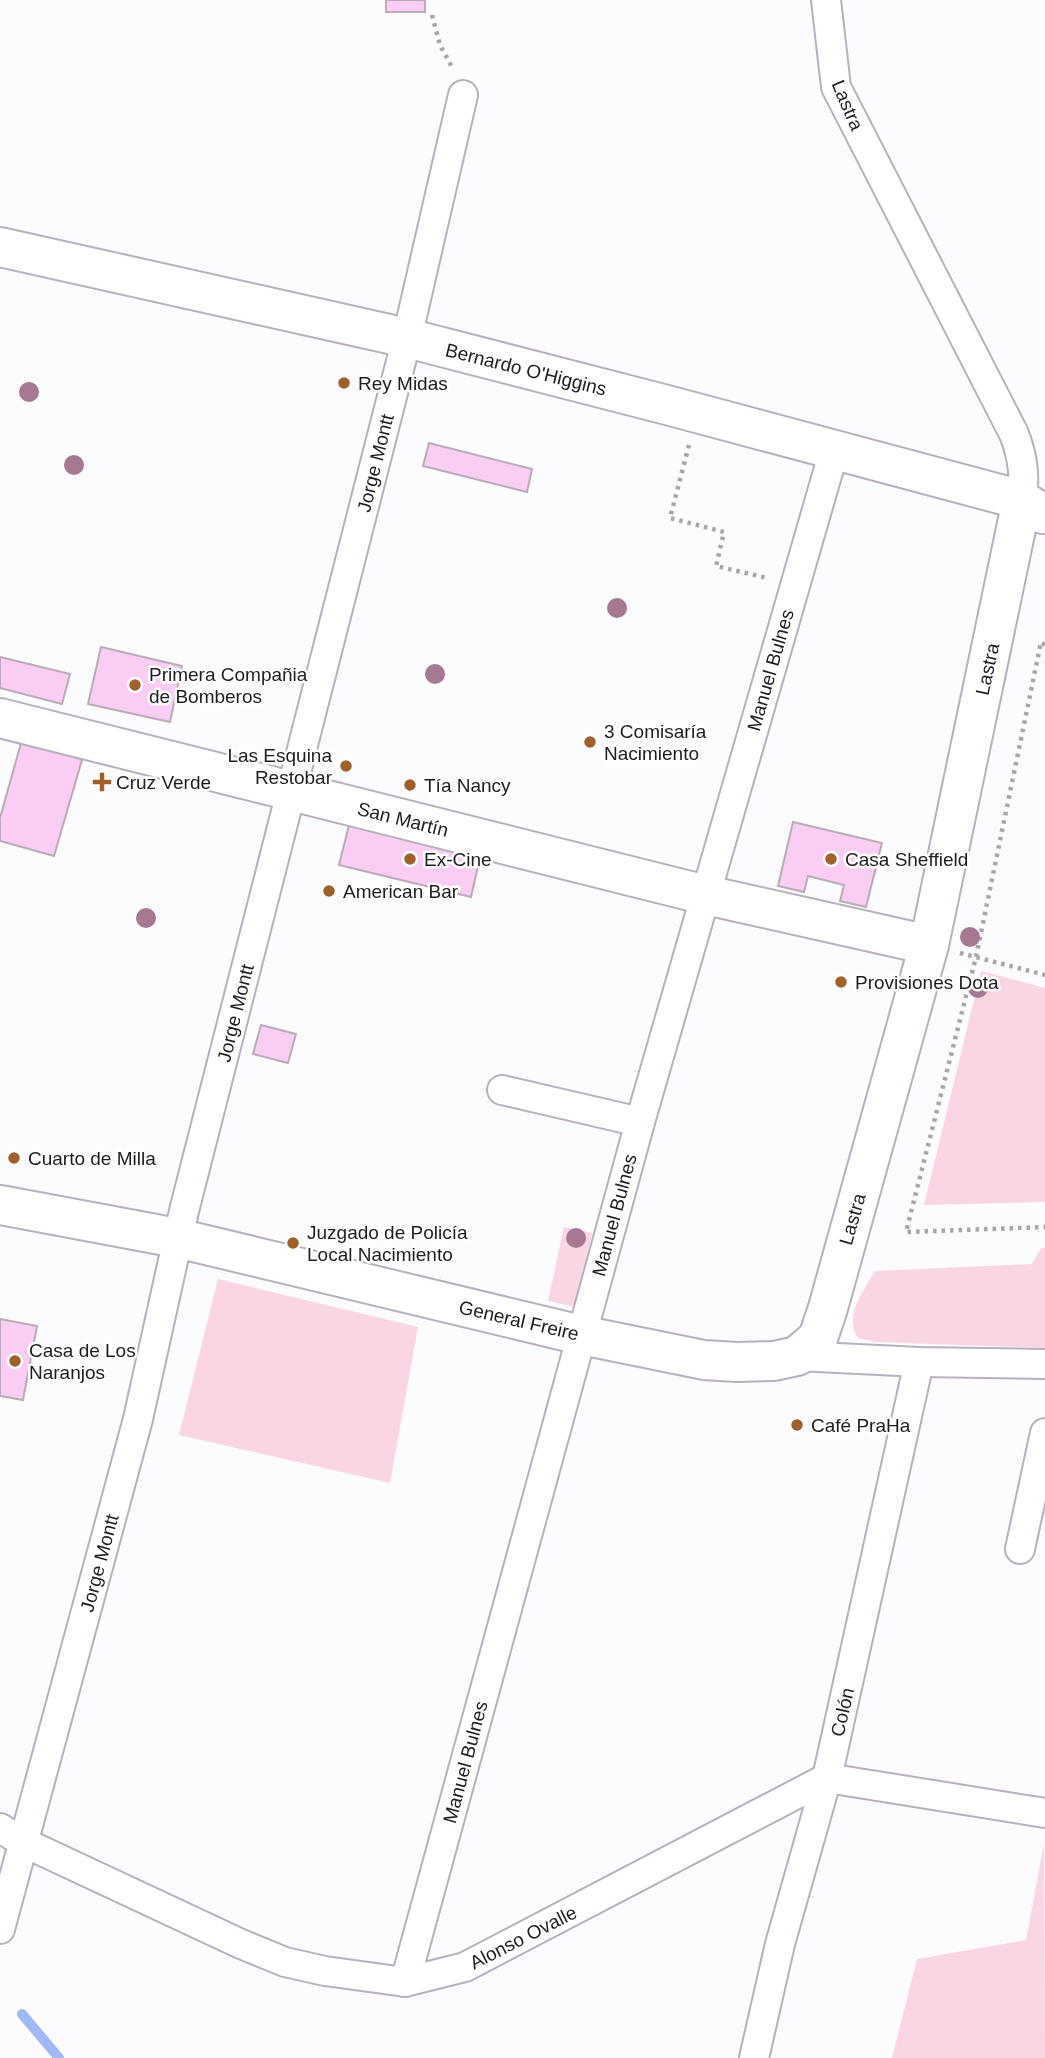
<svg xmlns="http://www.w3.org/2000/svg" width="1045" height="2058" font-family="Helvetica,sans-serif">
	<rect width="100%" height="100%" fill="#fcfbfe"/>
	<g fill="#fad6e4">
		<polygon points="981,971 1045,988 1045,1202 924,1205"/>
		<polygon points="564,1227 592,1233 575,1307 548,1301"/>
		<path d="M1041,1248H1045V1348L875,1342L858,1338C843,1316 864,1291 875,1271L1032,1264Z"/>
		<polygon points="218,1279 418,1327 390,1483 179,1435"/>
		<polygon points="1044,1844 1045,2058 892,2058 917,1959 1026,1940"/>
	</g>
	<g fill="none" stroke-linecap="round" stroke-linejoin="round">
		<polyline stroke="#9fb8f7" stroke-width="10" points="22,2014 59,2058"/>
	</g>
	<g fill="#facdf3" stroke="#b9acb7" stroke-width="2">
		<rect x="386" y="0" width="39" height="12"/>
		<polygon points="429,443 532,469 527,492 423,466"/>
		<polygon points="101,647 182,666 170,722 88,704"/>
		<polygon points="0,657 70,674 62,704 0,688"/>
		<polygon points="23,736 84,753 54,856 0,841 0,818"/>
		<polygon points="350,821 481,853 471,897 339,865"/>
		<polygon points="793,822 882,843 866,907 840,901 844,885 808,876 804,892 778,886"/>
		<polygon points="261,1025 296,1034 288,1063 253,1054"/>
		<polygon points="0,1319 37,1326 23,1400 0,1396"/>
	</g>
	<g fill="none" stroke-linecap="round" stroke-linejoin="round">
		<g stroke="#b8b0be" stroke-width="32">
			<g id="street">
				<path d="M826,0L836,87L1014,434C1023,457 1025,476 1022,500"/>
				<polyline points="502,1090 640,1122"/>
				<polyline points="797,1356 919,1362 1045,1364"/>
				<polyline points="1020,1549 1045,1433"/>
				<polyline points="0,1828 23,1842 55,1857 241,1944 285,1962 325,1971 405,1982 465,1967 827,1778 1045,1813"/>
				<polyline points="0,1929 138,1419 184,1211 407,338 463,95"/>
				<polyline points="405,1982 640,1122 834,451"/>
				<polyline points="754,2058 780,1944 827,1778 919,1362"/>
			</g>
		</g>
		<g stroke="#b8b0be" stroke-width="42">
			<g id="secondary">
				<polyline points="0,247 407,338 667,405 1022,500 1043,514"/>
				<polyline points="0,718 706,895 929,945"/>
				<polyline points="0,1205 177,1238 581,1335 704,1360 737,1362 774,1361 797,1356 818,1338 828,1308 929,945 1022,500"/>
			</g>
		</g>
		<g stroke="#a8a6aa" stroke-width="4.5" stroke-dasharray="3.5 5" stroke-linecap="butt">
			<polyline points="432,15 440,45 453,69"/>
			<polyline points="689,445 670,518 724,532 716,566 767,578"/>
			<polyline points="1045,645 1041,642 976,957 906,1232 1045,1227"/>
			<polyline points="960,953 1045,975"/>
		</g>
		<use href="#street" stroke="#fff" stroke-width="28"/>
		<use href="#secondary" stroke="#fff" stroke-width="38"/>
	</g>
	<g fill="#a57992">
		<circle cx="29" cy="392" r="10"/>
		<circle cx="74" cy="465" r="10"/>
		<circle cx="617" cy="608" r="10"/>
		<circle cx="435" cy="674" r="10"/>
		<circle cx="146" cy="918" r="10"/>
		<circle cx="970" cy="937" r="10"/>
		<circle cx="978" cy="988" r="10"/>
		<circle cx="576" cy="1238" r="10"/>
	</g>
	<g fill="#a06029" stroke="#fff" stroke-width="2.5">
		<circle cx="344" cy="383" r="7"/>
		<circle cx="135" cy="685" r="7"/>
		<circle cx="590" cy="742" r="7"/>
		<circle cx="346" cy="766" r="7"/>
		<path d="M98.5 771.5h7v7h7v7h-7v7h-7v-7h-7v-7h7z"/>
		<circle cx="410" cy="785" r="7"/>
		<circle cx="410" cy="859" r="7"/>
		<circle cx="831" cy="859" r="7"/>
		<circle cx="329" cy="891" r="7"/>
		<circle cx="841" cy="982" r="7"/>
		<circle cx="14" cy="1158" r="7"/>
		<circle cx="293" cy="1243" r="7"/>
		<circle cx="15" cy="1361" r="7"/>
		<circle cx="797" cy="1425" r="7"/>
	</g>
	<g text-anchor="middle" stroke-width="5" stroke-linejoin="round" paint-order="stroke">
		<g font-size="19" fill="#201d22" stroke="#fff">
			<text transform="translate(848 105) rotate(67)" y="7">Lastra</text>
			<text transform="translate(526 369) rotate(14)" y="7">Bernardo O'Higgins</text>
			<text transform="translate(375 463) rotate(-76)" y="7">Jorge Montt</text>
			<text transform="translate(987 669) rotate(-78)" y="7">Lastra</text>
			<text transform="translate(770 670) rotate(-74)" y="7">Manuel Bulnes</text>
			<text transform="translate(403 819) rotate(14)" y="7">San Martín</text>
			<text transform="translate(235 1013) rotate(-76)" y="7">Jorge Montt</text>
			<text transform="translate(614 1215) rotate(-75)" y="7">Manuel Bulnes</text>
			<text transform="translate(852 1219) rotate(-74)" y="7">Lastra</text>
			<text transform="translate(519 1320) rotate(13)" y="7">General Freire</text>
			<text transform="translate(99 1563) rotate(-75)" y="7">Jorge Montt</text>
			<text transform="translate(842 1712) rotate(-77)" y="7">Colón</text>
			<text transform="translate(465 1762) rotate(-75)" y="7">Manuel Bulnes</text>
			<text transform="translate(523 1937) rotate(-27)" y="7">Alonso Ovalle</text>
		</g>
		<g font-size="19" fill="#201d22" stroke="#fff" text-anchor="start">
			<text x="358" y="390">Rey Midas</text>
			<text x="149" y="681">Primera Compañia<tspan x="149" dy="22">de Bomberos</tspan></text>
			<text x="604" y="738">3 Comisaría<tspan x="604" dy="22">Nacimiento</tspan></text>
			<text x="332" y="762" text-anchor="end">Las Esquina<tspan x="332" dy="22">Restobar</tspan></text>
			<text x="116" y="789">Cruz Verde</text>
			<text x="424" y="792">Tía Nancy</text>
			<text x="424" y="866">Ex-Cine</text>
			<text x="845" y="866">Casa Sheffield</text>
			<text x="343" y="898">American Bar</text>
			<text x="855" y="989">Provisiones Dota</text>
			<text x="28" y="1165">Cuarto de Milla</text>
			<text x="307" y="1239">Juzgado de Policía<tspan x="307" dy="22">Local Nacimiento</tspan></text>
			<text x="29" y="1357">Casa de Los<tspan x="29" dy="22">Naranjos</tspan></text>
			<text x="811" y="1432">Café PraHa</text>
		</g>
	</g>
</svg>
